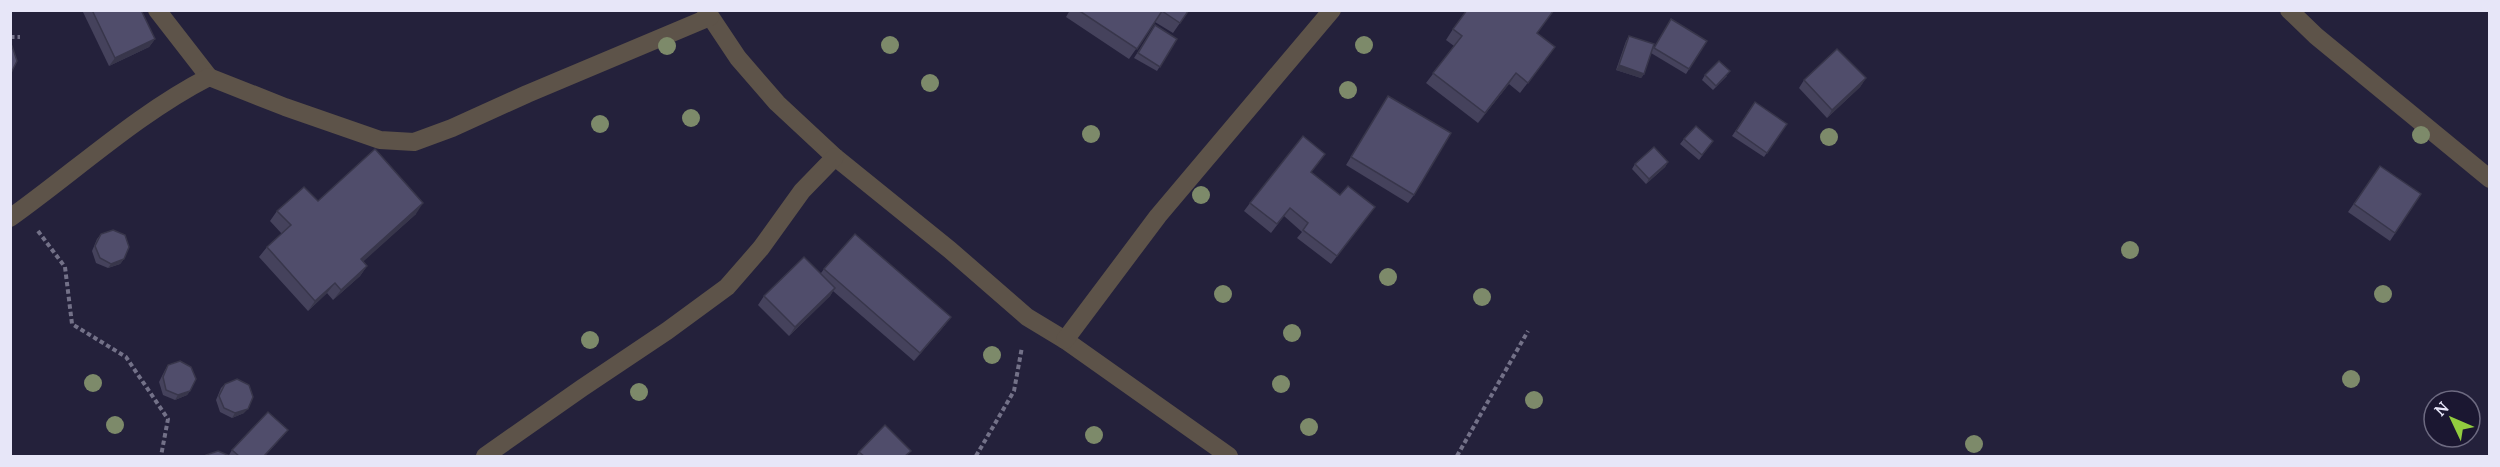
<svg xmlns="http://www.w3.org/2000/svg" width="2500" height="467" font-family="Lora,serif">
	<rect width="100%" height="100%" fill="#24213b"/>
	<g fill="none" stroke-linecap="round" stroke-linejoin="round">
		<g stroke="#737188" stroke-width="4" stroke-dasharray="4.5 3" stroke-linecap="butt">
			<polyline points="10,37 20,37"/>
			<polyline points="38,231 65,267 72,324 126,357 168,419 161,456"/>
			<polyline points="976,456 1014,391 1022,347"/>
			<polyline points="1457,456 1528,331"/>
		</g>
		<g stroke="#5d5349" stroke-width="18">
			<polyline points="157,10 209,77"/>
			<polyline points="706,10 738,58 777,103 835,157 950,250 1027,317 1065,340 1229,456"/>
			<polyline points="2289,10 2316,36 2490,179"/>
			<path d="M10,218C76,171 137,114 209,77L285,107L380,140L414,142L452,128L527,94L710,17"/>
			<polyline points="1065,340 1158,216 1332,10"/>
			<polyline points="485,456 582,388 667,331 727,287 761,248 802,191 835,157"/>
		</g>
	</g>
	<g fill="#7d8a6a">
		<circle cx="890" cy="45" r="9"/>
		<circle cx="1364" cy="45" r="9"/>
		<circle cx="667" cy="46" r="9"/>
		<circle cx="930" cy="83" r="9"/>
		<circle cx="1348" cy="90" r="9"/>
		<circle cx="691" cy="118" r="9"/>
		<circle cx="600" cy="124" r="9"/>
		<circle cx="1091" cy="134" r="9"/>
		<circle cx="2421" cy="135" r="9"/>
		<circle cx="1829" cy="137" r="9"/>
		<circle cx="1201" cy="195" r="9"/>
		<circle cx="2130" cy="250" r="9"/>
		<circle cx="1388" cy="277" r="9"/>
		<circle cx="1223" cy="294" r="9"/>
		<circle cx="2383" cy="294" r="9"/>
		<circle cx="1482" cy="297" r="9"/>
		<circle cx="1292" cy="333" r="9"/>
		<circle cx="590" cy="340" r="9"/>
		<circle cx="992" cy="355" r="9"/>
		<circle cx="2351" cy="379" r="9"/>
		<circle cx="93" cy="383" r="9"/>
		<circle cx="1281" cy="384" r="9"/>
		<circle cx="639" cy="392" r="9"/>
		<circle cx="1534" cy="400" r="9"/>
		<circle cx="115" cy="425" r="9"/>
		<circle cx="1309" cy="427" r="9"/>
		<circle cx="1094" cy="435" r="9"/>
		<circle cx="1974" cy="444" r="9"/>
	</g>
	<g fill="#45425c">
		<polygon points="82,10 141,10 155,39 149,47 109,66"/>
		<polygon points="1070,10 1189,10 1173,33 1155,22 1129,59 1066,17"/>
		<polygon points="1554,10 1537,33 1555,47 1520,93 1509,84 1478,123 1426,83 1454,46 1446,40 1453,29"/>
		<polygon points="1155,25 1177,39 1157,71 1134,58"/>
		<polygon points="1629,36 1653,47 1707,41 1686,74 1651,53 1644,74 1641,78 1616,70 1626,41"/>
		<polygon points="1705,75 1727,76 1713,90 1702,80"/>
		<polygon points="1866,78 1860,87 1827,118 1799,88 1804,80"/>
		<polygon points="1388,96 1414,195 1408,203 1346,165"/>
		<polygon points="1755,102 1787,124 1764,157 1732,136"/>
		<polygon points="1684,139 1713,141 1699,160 1680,144"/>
		<polygon points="1668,162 1665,167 1646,184 1632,169 1635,164"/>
		<polygon points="2380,166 2421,194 2390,241 2348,212"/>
		<polygon points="1311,172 1340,195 1369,215 1331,264 1297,238 1302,232 1284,216 1271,233 1244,211 1250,203"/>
		<polygon points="318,201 416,214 363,261 367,266 360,276 333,300 327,293 308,311 259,257 267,247 282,234 270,221 277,211"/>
		<polygon points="101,234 124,259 120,264 108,268 96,263 92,251 97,239"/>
		<polygon points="824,269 945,325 914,361 833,291 830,296 789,336 758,305 764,296 821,273"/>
		<polygon points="168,365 190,391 187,395 175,400 163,395 159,382 165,370"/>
		<polygon points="225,384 244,413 232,418 220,412 216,400 221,388"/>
		<polygon points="288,430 265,456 231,456 229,455 232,450"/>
		<polygon points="859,452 906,456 856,456"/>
	</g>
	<g fill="#38364b">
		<polygon points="155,39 149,47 109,66 115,58"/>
		<polygon points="1619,65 1644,74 1641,78 1616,70"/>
		<polygon points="1516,73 1509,84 1478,123 1485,113"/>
		<polygon points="1866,78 1860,87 1827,118 1832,110"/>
		<polygon points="1668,162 1665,167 1646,184 1649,179"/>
		<polygon points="423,203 416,214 354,270 361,259"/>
		<polygon points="124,259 120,264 108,268 111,264"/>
		<polygon points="367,266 360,276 333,300 341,290"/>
		<polygon points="335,283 327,293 308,311 315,301"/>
		<polygon points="835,288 830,296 789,336 795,327"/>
		<polygon points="951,317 945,325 914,361 920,353"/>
		<polygon points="190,391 187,395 175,400 178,395"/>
		<polygon points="248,409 244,413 232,418 235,413"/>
	</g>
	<g fill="#504d6b" stroke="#38364b" stroke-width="1.5">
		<polygon points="92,10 141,10 155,39 115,58"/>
		<polygon points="1078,10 1189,10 1180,23 1162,11 1137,49"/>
		<polygon points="1467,10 1554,10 1537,33 1555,47 1528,83 1516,73 1485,113 1433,73 1462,36 1453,29"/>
		<polygon points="1671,19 1707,41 1689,69 1654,48"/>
		<polygon points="1155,25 1177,39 1160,67 1138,53"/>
		<polygon points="1629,36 1654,44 1644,74 1619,65"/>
		<polygon points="10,46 12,46 17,61 10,75"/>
		<polygon points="1837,49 1866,78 1832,110 1804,80"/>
		<polygon points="1719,61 1730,71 1716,86 1705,75"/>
		<polygon points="1388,96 1451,133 1414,195 1351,157"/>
		<polygon points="1755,102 1787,124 1767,153 1736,131"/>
		<polygon points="1696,126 1713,141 1702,155 1684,139"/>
		<polygon points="1303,136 1325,154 1311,172 1340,195 1348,186 1375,207 1337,256 1303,230 1308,223 1290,208 1277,224 1250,203"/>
		<polygon points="1654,147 1668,162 1649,179 1635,164"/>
		<polygon points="375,149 423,203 361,259 367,266 341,290 335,283 315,301 267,247 291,225 277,211 304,187 318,201"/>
		<polygon points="2380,166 2421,194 2395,233 2354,204"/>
		<polygon points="113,230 125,235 129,247 124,259 111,264 100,258 95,246 101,234"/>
		<polygon points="855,234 951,317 920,353 824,269"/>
		<polygon points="804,257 835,288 795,327 764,296"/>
		<polygon points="180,361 191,367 196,379 190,391 178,395 166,390 163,377 168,365"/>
		<polygon points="237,379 249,385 253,397 248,409 235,413 224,408 219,396 225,384"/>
		<polygon points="268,412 288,430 264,456 239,456 232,450"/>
		<polygon points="885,425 911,451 905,456 864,456 859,452"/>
		<polygon points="218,451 230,456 206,456 206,455"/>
	</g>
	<rect width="2500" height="467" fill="none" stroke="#e7e6f8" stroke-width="24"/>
	<g transform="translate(2452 419) rotate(314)"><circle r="28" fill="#1b1731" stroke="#6d6a81" stroke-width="1.5"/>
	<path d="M0-4.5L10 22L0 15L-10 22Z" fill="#92cd3f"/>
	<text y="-9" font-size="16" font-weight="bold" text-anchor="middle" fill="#e7e6f8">N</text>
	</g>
</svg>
